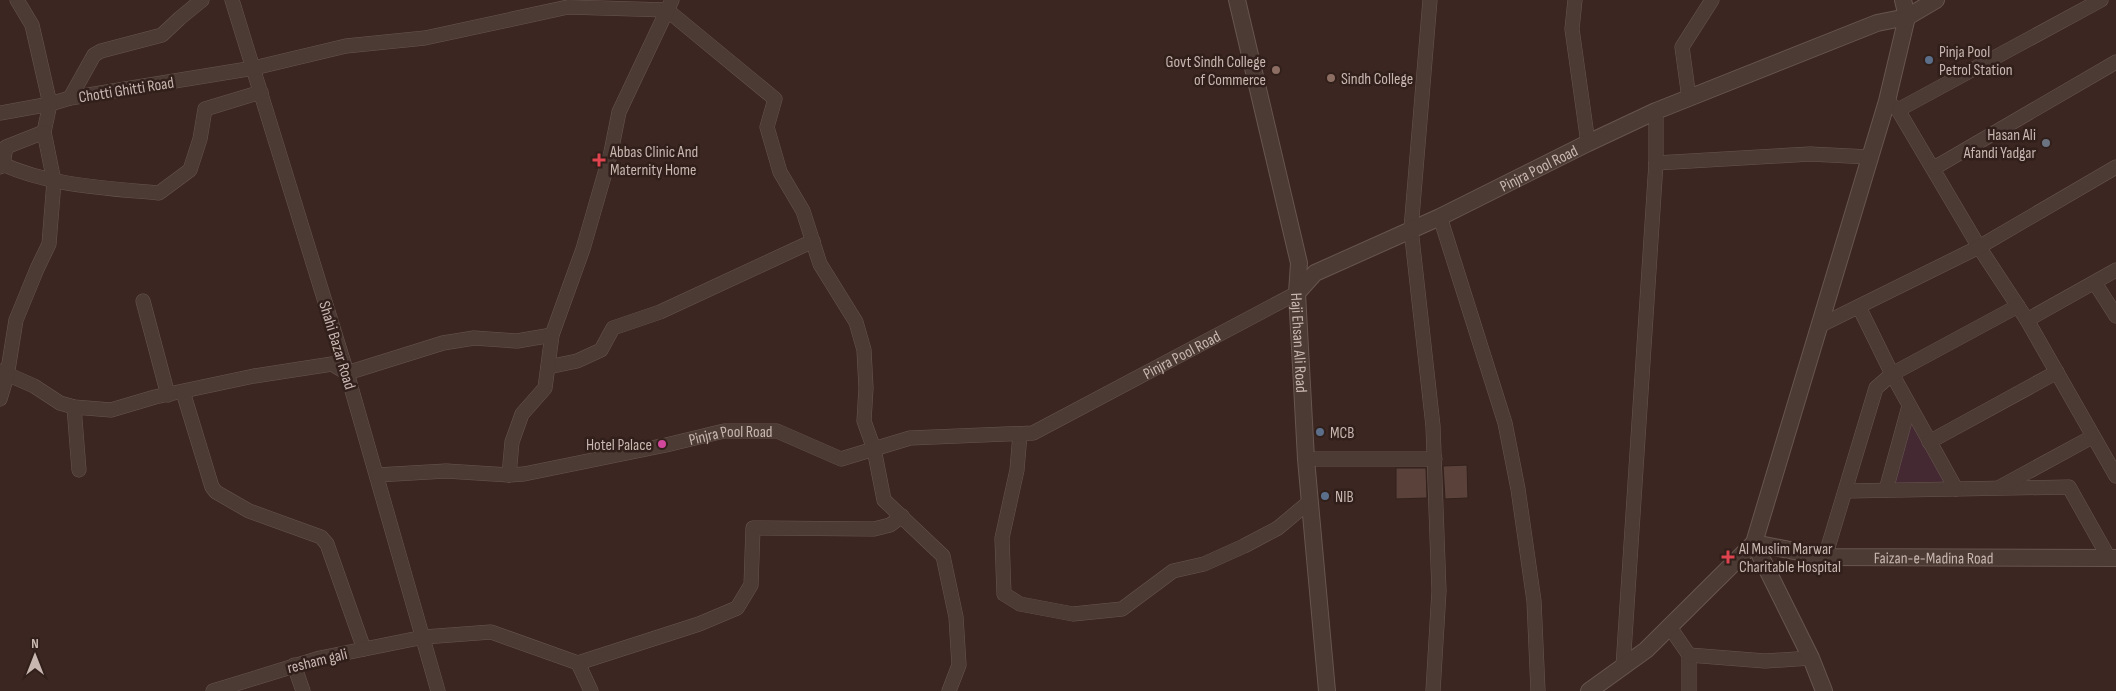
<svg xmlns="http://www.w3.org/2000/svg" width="2116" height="691" font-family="'Sofia Sans Condensed',sans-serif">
	<rect width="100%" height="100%" fill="#3c2621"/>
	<polygon fill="#442832" points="1909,406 1956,489 1886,490"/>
	<g fill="#5a413a" stroke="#32211c">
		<polygon points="1467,465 1468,498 1445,499 1443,466"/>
		<polygon points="1396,468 1426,468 1427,498 1396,499"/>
	</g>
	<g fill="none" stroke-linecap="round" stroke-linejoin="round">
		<g stroke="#675550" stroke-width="15">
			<g id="minor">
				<polyline points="232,0 347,373 438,691"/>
				<polyline points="1430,0 1411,229 1433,426 1439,591 1433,691"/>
				<polyline points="1575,0 1572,29 1588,143"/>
				<polyline points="70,98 94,55 101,51 162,35 180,18 202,0"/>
				<polyline points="1689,98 1682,47 1712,0"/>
				<polyline points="1887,101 1898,110 1979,247 2027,320 2116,476"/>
				<polyline points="1898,110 2101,0"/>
				<polyline points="0,113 50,104 70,98 254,68 346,46 425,38 568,7 667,10 775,99 767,127 780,172 803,211 820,264 856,322 864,350 866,388 864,421 874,449 884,500 943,556 956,617 959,665 949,691"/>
				<path d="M0,163C49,186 106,188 159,193L190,170L200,139L205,109L261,92"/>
				<polyline points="1656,163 1810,154 1869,157"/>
				<polyline points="0,167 3,164 6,147 44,132 50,104 32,25 17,0"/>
				<polyline points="1934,168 2116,62"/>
				<polyline points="1440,217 1505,423 1518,489 1534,601 1538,691"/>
				<polyline points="2095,283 2116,316"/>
				<polyline points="143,301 168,395"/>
				<polyline points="1859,307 1892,374 1956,489 2069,487 2109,558"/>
				<polyline points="2027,320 2116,270"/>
				<polyline points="1821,325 1979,247 2116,167"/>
				<polyline points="548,367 577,361 601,350 613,328 660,312 813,241"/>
				<polyline points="0,371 34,386 60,403 74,407 111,410 155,397 254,376 332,364 347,373 443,343 474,338 517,341 552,335"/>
				<polyline points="183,392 212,487 216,492 249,511 321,537 327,544 364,649"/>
				<polyline points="0,399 7,376 16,320 37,269 49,244 54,181 44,132"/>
				<polyline points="74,407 79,470"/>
				<polyline points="1020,434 1017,470 1002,538 1004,594 1020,604 1073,614 1122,609 1173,571 1204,564 1244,546 1278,528 1309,502"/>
				<polyline points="1929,442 2057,372"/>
				<polyline points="1306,459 1435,459"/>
				<path id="s1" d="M377,475L446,471L509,475L524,474L666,445L724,431H777L841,459L910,438L1033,433L1297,293"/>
				<polyline points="509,475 512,442 522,414 545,388 552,335 583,249 611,152 619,112 672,0"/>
				<polyline points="2000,487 2092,437"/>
				<polyline points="1886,490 1909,406"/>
				<polyline points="1846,491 1956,489"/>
				<polyline points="1825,557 1876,388 1892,374 2018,306"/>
				<polyline points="1669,626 1689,655 1689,691"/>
				<polyline points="1689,655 1765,661 1811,658"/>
				<polyline points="578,663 699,624 737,608 751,585 753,528 874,529 890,525 902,516"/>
				<polyline points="294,665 303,691"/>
				<polyline points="1623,667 1656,163 1656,111"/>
				<polyline points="213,691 320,658 424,637 491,632 578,663 591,691"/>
			</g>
		</g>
		<g stroke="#675550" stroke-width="18">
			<g id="tertiary">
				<path id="s2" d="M1237,0L1299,263L1297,293L1306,459L1327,691"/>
				<path id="s3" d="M1297,293L1315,273L1440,217L1588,143L1656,111L1877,23L1907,17L1936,0"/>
				<path id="s4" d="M1754,543L1825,557L2116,558"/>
				<polyline points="1754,543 1811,658 1824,691"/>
				<polyline points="1589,691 1646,650 1754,543 1887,101 1907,17 1903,0"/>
			</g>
		</g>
		<use href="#minor" stroke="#4c3a35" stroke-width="14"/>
		<use href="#tertiary" stroke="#4c3a35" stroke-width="16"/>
	</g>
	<g fill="#5c6f8a" stroke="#301f1a" stroke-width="2">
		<circle cx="1929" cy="60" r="5"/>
		<circle cx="1320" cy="432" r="5"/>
		<circle cx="1325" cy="496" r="5"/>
	</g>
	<g fill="#8d6e63" stroke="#301f1a" stroke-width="2">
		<circle cx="1276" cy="70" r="5"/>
		<circle cx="1331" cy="78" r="5"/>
	</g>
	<circle fill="#6b7280" stroke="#301f1a" stroke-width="2" cx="2046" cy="143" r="5"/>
	<g fill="#e0444e" stroke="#301f1a" stroke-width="2">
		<path d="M596.5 152.5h5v5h5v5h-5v5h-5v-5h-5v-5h5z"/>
		<path d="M1725.5 549.5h5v5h5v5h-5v5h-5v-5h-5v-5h5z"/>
	</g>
	<circle fill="#d1479c" stroke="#301f1a" stroke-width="2" cx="662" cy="444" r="5"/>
	<g text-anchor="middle" stroke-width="5" stroke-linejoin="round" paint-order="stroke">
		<g font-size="16" fill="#c8b6b0" stroke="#301f1a" text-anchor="start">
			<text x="1939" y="57">Pinja Pool<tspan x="1939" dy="18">Petrol Station</tspan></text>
			<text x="1266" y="67" text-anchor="end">Govt Sindh College<tspan x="1266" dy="18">of Commerce</tspan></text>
			<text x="1341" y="84">Sindh College</text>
			<text x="2036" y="140" text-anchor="end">Hasan Ali<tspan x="2036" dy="18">Afandi Yadgar</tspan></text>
			<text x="610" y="157">Abbas Clinic And<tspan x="610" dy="18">Maternity Home</tspan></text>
			<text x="1330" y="438">MCB</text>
			<text x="652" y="450" text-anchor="end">Hotel Palace</text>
			<text x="1335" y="502">NIB</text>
			<text x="1739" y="554">Al Muslim Marwar<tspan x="1739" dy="18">Charitable Hospital</tspan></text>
		</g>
		<g font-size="16" fill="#c8b6b0" stroke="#301f1a">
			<text transform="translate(126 89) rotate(-9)" y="6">Chotti Ghitti Road</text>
			<text dy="6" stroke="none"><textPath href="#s3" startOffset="274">Pinjra Pool Road</textPath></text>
			<text dy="6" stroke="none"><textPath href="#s2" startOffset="350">Haji Ehsan Ali Road</textPath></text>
			<text transform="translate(338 345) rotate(73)" y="6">Shahi Bazar Road</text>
			<text dy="6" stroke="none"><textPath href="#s1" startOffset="838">Pinjra Pool Road</textPath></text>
			<text dy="6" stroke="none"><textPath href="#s1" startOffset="358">Pinjra Pool Road</textPath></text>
			<text dy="6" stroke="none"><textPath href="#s4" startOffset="181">Faizan-e-Madina Road</textPath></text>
			<text transform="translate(317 660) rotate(-14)" y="6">resham gali</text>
		</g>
	</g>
	<g transform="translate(35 656)" stroke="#301f1a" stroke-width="4" paint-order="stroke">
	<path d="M0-4L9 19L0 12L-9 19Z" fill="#c8b6b0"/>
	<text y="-8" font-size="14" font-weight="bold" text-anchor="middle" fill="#c8b6b0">N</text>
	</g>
</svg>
